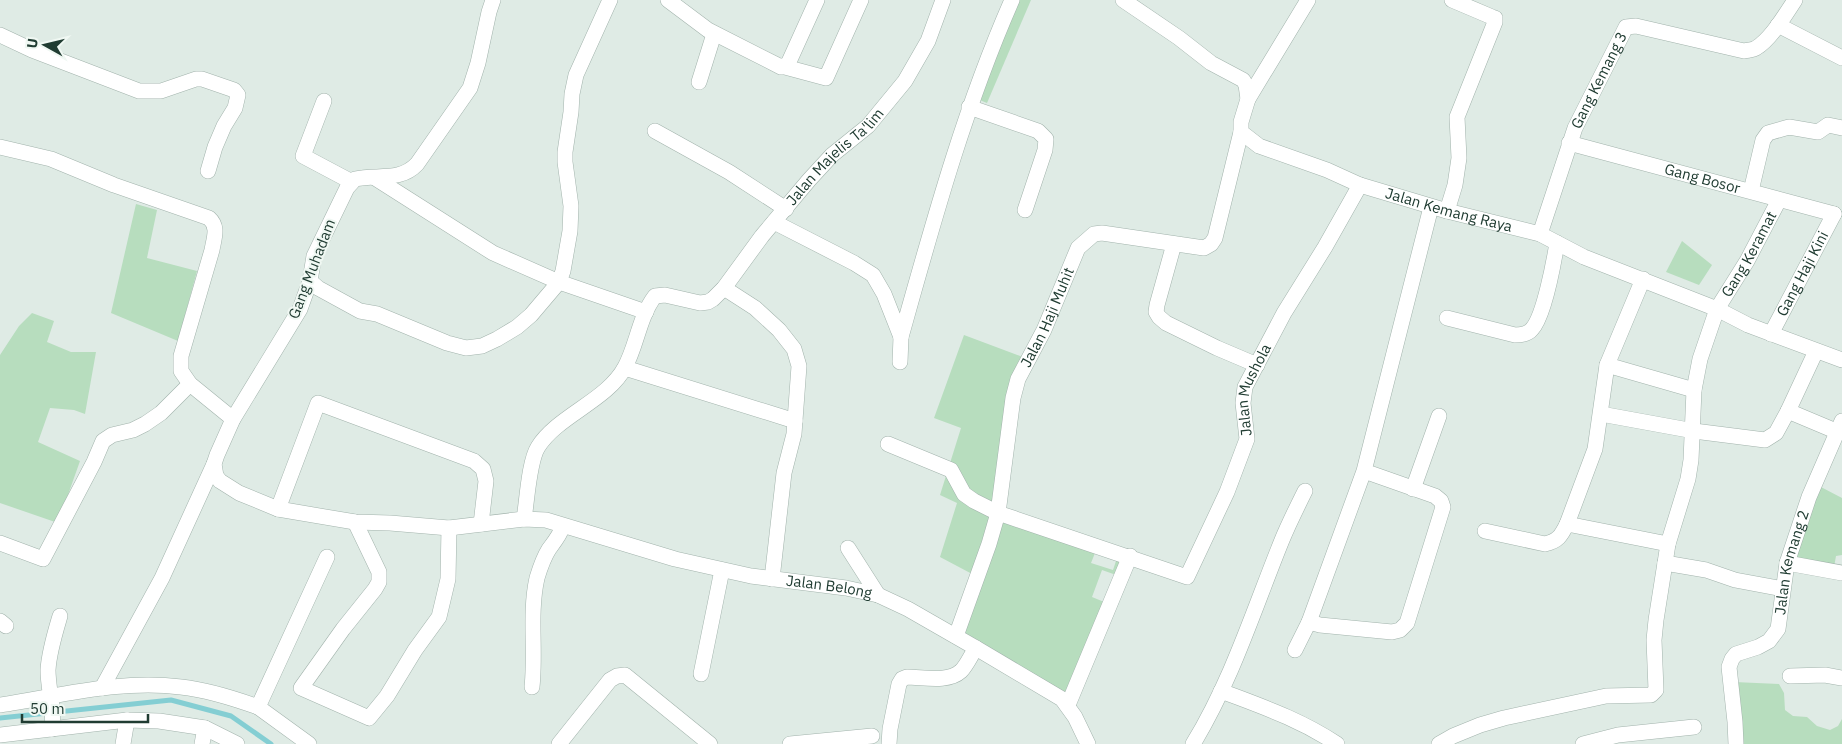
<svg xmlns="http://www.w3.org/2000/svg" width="1842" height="744" font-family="'IBM Plex Sans',sans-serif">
	<rect width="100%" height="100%" fill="#dfebe5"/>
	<g fill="#b7ddbe" fill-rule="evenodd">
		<polygon points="1019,0 1031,0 987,103 977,99"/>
		<polygon points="136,204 157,210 147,258 197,271 178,341 111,313"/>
		<polygon points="1682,241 1712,265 1699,285 1666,272"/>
		<polygon points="32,313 54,321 47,342 71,352 96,352 85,414 74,410 50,408 38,442 80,461 58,523 0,503 0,355 19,326"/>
		<polygon points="964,335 1023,357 998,489 974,575 940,557 957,503 940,495 961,428 934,418"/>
		<polygon points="1819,486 1842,498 1842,555 1836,556 1834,567 1792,561"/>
		<path d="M998,513L1130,556L1068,705L956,636ZM1097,548L1118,555L1113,570L1091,563ZM1102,570L1119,576L1109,604L1092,597Z"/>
		<polygon points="1734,682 1779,684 1784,693 1785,710 1793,716 1807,717 1817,726 1830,730 1838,726 1842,719 1842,744 1738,744"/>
	</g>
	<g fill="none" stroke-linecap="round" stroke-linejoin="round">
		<polyline stroke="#84ced3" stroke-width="5" points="0,718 171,700 231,716 271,744"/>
		<g stroke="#a2b3ac" stroke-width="16">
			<g id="minor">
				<path id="s1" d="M493,0L489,12L478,63L470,88L417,164C400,182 377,174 355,179L347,188L314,256L310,281L300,309L233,419L217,455L214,464L216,476L220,481L239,493L278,509L355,522L390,523L449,528L524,519L546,520L675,559L751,576L846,588L878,595L908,609L976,648L1062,699L1075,717L1088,744"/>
				<polyline points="668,0 708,30 781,67 788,64 817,0"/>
				<path id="s2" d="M1123,0L1179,38L1211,63L1243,80L1246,85L1248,99L1241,122V132L1259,146L1327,170L1360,185L1447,211L1540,234L1584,257L1717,309L1748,325L1842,360"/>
				<polyline points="1778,25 1842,58"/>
				<polyline points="0,35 32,50 139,91 161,91 196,79 202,79 234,90 238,95 235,108 224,126 215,147 208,171"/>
				<polyline points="785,67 826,78 861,0"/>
				<polyline points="699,82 714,34"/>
				<polyline points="1248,99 1308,0"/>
				<polyline points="324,101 303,156 352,182"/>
				<polyline points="969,107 1038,131 1046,139 1045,150 1025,210"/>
				<polyline points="655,131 729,172 786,209"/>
				<path id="s3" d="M1569,143L1834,214"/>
				<path d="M0,147L51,159L114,185L209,218C219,227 214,238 212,250L181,356V371L190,384L233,419"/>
				<polyline points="375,178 493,253 559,282 646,312"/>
				<polyline points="1751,191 1763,140 1768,133 1789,127 1818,132 1828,125 1842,128"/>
				<polyline points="1447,211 1455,185 1459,158 1457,117 1495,22 1495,18 1492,17 1452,0"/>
				<path d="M774,222L854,263L873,275L884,294L901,337C933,223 964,109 1012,0"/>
				<path id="s4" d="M1540,234L1575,128L1626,27L1636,26L1744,51C1748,50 1753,50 1756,48C1771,39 1785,15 1795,0"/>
				<polyline points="1174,244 1157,305 1156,312 1159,317 1166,323 1217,348 1257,365"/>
				<polyline points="310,281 318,288 360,311 377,314 447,343 466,348 482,346 497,339 517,327 531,315 559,282 563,271 570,231 571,206 565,162 565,152 571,112 572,94 576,75 610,0"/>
				<polyline points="724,288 755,308 779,330 794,349 799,366 794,434 784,473 772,579"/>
				<path d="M1447,318L1515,335C1521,335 1528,334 1532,329C1544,316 1554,261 1557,243"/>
				<path id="s5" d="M1771,334L1834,214"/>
				<polyline points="900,362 901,337"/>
				<polyline points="1607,365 1694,390"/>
				<polyline points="625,368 795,421"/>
				<polyline points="1788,411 1816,351"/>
				<polyline points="1601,414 1694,431 1765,440 1776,433 1788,411 1838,432"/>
				<path id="s6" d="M888,444L951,470L964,494L974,501L998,513L1187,577L1227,492L1247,439L1243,403L1245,387L1284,313L1325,247L1360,185"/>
				<polyline points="1364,471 1435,496 1441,501 1443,507 1407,623 1400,630 1392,632 1320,625 1309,622 1364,471 1431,207"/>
				<polyline points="1413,489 1439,416"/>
				<polyline points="278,509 318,403 474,461 483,469 486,481 481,524"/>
				<path id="s7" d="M524,519C527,501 529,461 538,447C557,416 608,400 625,367C637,345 639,317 655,296L665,295L700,303L708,302L713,299L724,288L762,236L809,180L832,155L868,126L905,81L928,41L943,0"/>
				<polyline points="355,522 379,572 379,582 375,589 343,629 301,688 369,718 387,696 415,650 439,617 448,579 449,528"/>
				<polyline points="1567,524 1595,449 1607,365 1643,279"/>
				<path d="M1485,531L1545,544C1558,541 1561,536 1567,524L1668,544"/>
				<polyline points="0,543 43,559 94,462 103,441 112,435 133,430 145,424 161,413 190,384"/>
				<polyline points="848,548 878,595"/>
				<polyline points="1665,563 1706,570 1735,580 1783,589"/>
				<polyline points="1787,563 1842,573"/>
				<polyline points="0,621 6,626"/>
				<path id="s8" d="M956,636L989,544L998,513L1013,398L1018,379L1044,330L1078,248L1094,234L1102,233L1204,248L1211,244L1215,238L1241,132"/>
				<polyline points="1295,650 1309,622"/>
				<polyline points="701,674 722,570"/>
				<polyline points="1790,676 1825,675 1842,678"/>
				<path d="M532,687C536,650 529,614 537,578C540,568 544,557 549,549C555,541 560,535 563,526"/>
				<polyline points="102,688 162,578 214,464"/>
				<path d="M1221,691C1263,707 1299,719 1337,744"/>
				<path d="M0,705C60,696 121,679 181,687C208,690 233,698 258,707"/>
				<polyline points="1068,705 1130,556"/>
				<path d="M52,729C55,709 48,690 48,670C49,652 55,633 60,616"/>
				<polyline points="0,735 127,720 159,721 205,728 237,744"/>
				<polyline points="123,744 127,720"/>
				<polyline points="202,744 205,728"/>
				<polyline points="309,744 258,707 327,557"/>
				<polyline points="559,744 610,680 617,676 625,675 710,744"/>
				<polyline points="790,744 872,736"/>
				<path d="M889,744L890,729L899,684L902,679L907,677C923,677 948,683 961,671C967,665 971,655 976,648"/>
				<path d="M1193,744C1232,680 1254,609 1282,540C1289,523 1297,507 1305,491"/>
				<path id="s9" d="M1439,744L1453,736L1480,725L1504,718L1606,696L1651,695L1656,690L1654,640L1656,620L1668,544L1688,479L1691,460L1694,390L1700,359L1717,309L1747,261L1779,200"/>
				<polyline points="1583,744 1618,735 1694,727"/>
				<path id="s10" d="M1736,744L1735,722L1729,667L1732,659L1736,654L1758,647L1769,641L1778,629L1787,563L1809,497L1842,421"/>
			</g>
		</g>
		<use href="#minor" stroke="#fff" stroke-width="15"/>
	</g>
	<g text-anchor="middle" stroke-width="4" stroke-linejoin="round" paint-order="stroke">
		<g font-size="15" fill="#203c32" stroke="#f0f8f3">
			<text dy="5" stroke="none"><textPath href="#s4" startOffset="165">Gang Kemang 3</textPath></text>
			<text dy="5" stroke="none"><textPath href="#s7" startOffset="518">Jalan Majelis Ta'lim</textPath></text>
			<text dy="5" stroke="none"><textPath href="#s3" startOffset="138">Gang Bosor</textPath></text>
			<text dy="5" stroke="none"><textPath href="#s2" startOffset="422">Jalan Kemang Raya</textPath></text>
			<text dy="5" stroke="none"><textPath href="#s9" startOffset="679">Gang Keramat</textPath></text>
			<text transform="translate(312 269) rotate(-69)" y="5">Gang Muhadam</text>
			<text dy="5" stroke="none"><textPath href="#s5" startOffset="68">Gang Haji Kini</textPath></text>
			<text dy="5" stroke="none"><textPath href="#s8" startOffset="334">Jalan Haji Muhit</textPath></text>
			<text dy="5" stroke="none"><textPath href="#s6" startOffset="536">Jalan Mushola</textPath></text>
			<text dy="5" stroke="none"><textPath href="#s10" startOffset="211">Jalan Kemang 2</textPath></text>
			<text dy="5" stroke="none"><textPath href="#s1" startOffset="1214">Jalan Belong</textPath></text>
		</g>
	</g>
	<g transform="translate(45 45) rotate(278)" stroke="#f0f8f3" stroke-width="4" paint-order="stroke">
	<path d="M0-4L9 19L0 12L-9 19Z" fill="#203c32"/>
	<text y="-8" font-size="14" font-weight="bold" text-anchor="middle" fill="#203c32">U</text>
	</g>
	<path d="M22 714v8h126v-8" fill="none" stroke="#203c32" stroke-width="2.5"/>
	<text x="30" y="714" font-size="15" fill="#203c32" stroke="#f0f8f3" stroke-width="4" paint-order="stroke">50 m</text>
</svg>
